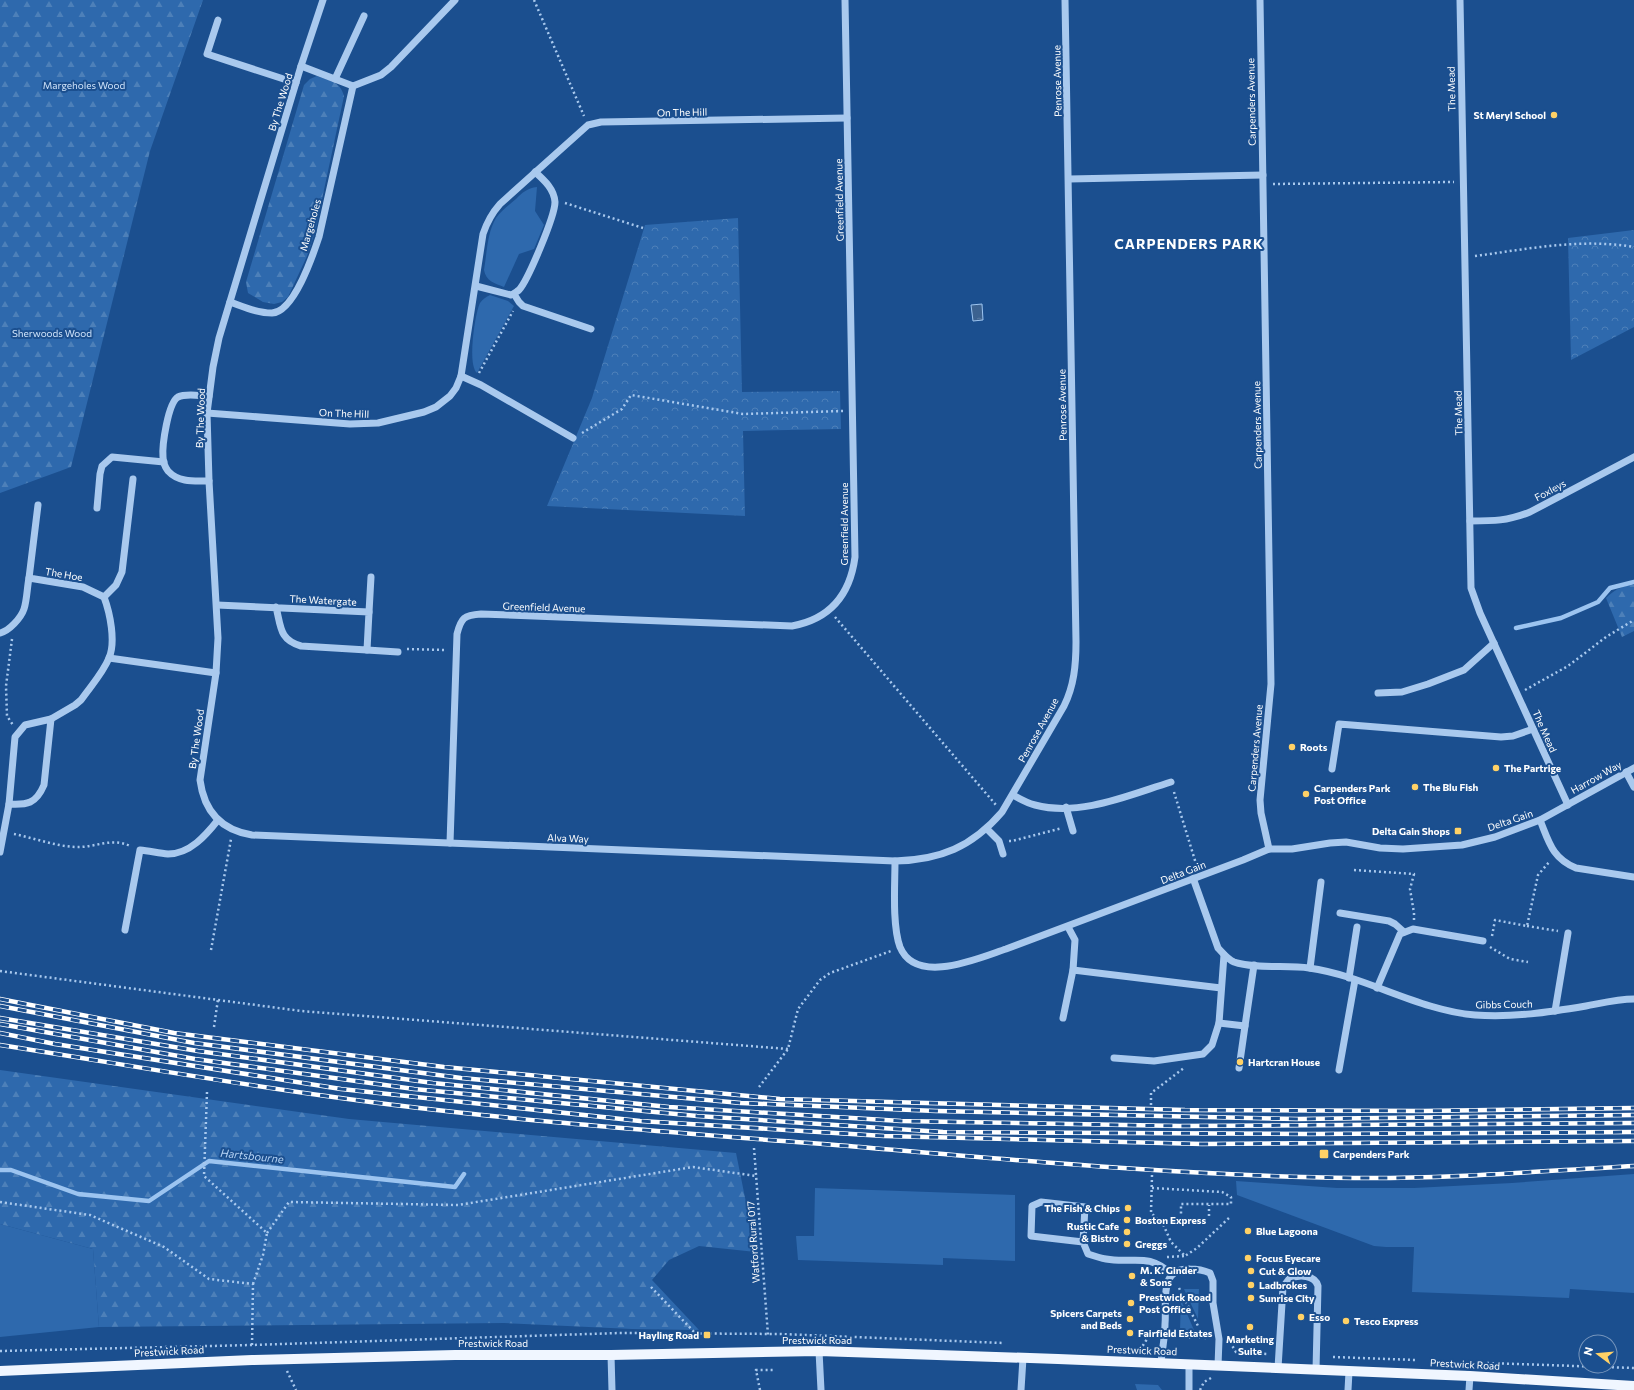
<svg xmlns="http://www.w3.org/2000/svg" width="1634" height="1390" font-family="Commissioner,sans-serif">
	<defs>
		<pattern id="forest-firs" width="22" height="20" patternUnits="userSpaceOnUse"><rect width="22" height="20" fill="#2e69ad"/><path d="M5 1l3.5 6h-7zM16 11l3.5 6h-7z" fill="#4d80b9"/></pattern>
		<pattern id="park-crowns" width="20" height="18" patternUnits="userSpaceOnUse"><rect width="20" height="18" fill="#2e69ad"/><path d="M2 6a3 3 0 1 1 6 0M12 15a3 3 0 1 1 6 0" fill="none" stroke="#4d80b9"/></pattern>
		<pattern id="water-ripples" width="26" height="14" patternUnits="userSpaceOnUse"><rect width="26" height="14" fill="#3c6290"/><path d="M2 4q2-2 4 0t4 0M15 11q2-2 4 0t4 0" fill="none" stroke="#597aa1"/></pattern>
	</defs>
	<rect width="100%" height="100%" fill="#1b4f8f"/>
	<g fill="#2e69ad">
		<path d="M537,187L535,211L544,225L534,249L519,254L504,287C494,283 486,281 484,270C487,253 487,233 496,218C501,211 509,205 516,199C522,193 527,188 537,187Z"/>
		<path d="M490,295L508,301L514,306L477,373C467,365 475,313 480,303C483,299 486,297 490,295Z"/>
		<polygon points="1634,1174 1634,1293 1570,1289 1569,1298 1412,1292 1414,1247 1386,1247 1374,1246 1237,1195 1236,1181 1337,1188 1414,1188 1512,1183"/>
		<polygon points="815,1188 1015,1195 1015,1261 943,1258 943,1265 798,1260 796,1236 814,1236"/>
		<polygon points="0,1224 93,1249 99,1327 0,1337"/>
		<polygon points="1184,1289 1199,1289 1198,1319"/>
		<polygon points="1181,1300 1194,1330 1180,1330"/>
		<polygon points="1135,1384 1158,1385 1162,1390 1137,1390"/>
	</g>
	<g fill="url(#forest-firs)">
		<polygon points="0,0 203,0 150,151 71,467 0,493"/>
		<path d="M317,76C330,81 340,81 344,96L315,232L307,256L288,297L282,302L274,304L263,302L248,293L246,282L304,85L310,79Z"/>
		<path d="M1631,585H1634V631L1622,637L1606,598C1614,590 1620,587 1631,585Z"/>
		<polygon points="0,1070 349,1119 736,1153 756,1252 699,1246 669,1260 652,1280 699,1330 632,1329 504,1323 99,1327 93,1249 0,1224"/>
	</g>
	<g fill="url(#park-crowns)">
		<polygon points="738,218 742,392 840,391 841,429 743,431 745,516 547,506 592,398 645,225"/>
		<polygon points="1634,230 1634,327 1571,360 1568,238"/>
	</g>
	<polygon fill="url(#water-ripples)" stroke="#9cc4f0" points="982,304 983,320 973,321 971,305"/>
	<g fill="none" stroke-linecap="round" stroke-linejoin="round">
		<g stroke="#9cc4f0" stroke-width="4.5">
			<polyline points="1516,628 1561,618 1598,602 1610,588 1634,582"/>
			<polyline points="0,1170 11,1170 78,1194 149,1201 209,1161 455,1187 464,1174"/>
		</g>
		<g stroke="#a9c9ee" stroke-width="2.5" stroke-dasharray="2 3" stroke-linecap="butt">
			<polyline points="534,0 584,116"/>
			<polyline points="1273,184 1454,182"/>
			<polyline points="565,203 643,228"/>
			<path d="M1475,256C1528,249 1581,238 1634,247"/>
			<polyline points="479,373 513,311"/>
			<polyline points="582,433 622,409 631,395 743,414 843,411"/>
			<polyline points="835,617 996,805"/>
			<polyline points="12,639 6,686 7,716 13,725"/>
			<polyline points="407,649 446,650"/>
			<polyline points="1525,690 1568,666 1606,637 1634,620"/>
			<polyline points="1174,792 1197,867"/>
			<path d="M14,834C34,838 55,846 75,847C95,848 111,837 130,846"/>
			<polyline points="1009,841 1012,841 1062,828"/>
			<polyline points="1354,870 1414,874 1410,889 1414,913 1414,920"/>
			<polyline points="1527,926 1558,931"/>
			<polyline points="1492,936 1495,920 1527,926 1538,875 1550,861"/>
			<polyline points="1490,947 1510,959 1528,962"/>
			<polyline points="211,950 231,839"/>
			<polyline points="0,971 301,1011 788,1049"/>
			<polyline points="214,1027 218,999"/>
			<polyline points="759,1087 788,1049 798,1009 820,980 830,973 891,951"/>
			<polyline points="207,1092 204,1176 267,1233 263,1255 253,1284"/>
			<polyline points="1151,1105 1151,1093 1184,1068"/>
			<polyline points="754,1148 768,1335"/>
			<polyline points="1152,1175 1151,1213 1163,1224 1171,1242 1185,1256 1197,1248 1230,1217"/>
			<polyline points="1152,1188 1222,1192 1231,1197 1231,1204 1181,1204 1181,1214"/>
			<polyline points="0,1202 90,1215 164,1247 209,1279 253,1284 252,1345"/>
			<polyline points="1209,1216 1209,1205"/>
			<polyline points="267,1233 289,1202 458,1205 693,1167 756,1176"/>
			<polyline points="1167,1257 1185,1256"/>
			<polyline points="651,1287 696,1334"/>
			<polyline points="1179,1288 1198,1326"/>
			<polyline points="1174,1337 1209,1338"/>
			<polyline points="1230,1342 1236,1352 1268,1354"/>
			<polyline points="1140,1350 1149,1336 1155,1336"/>
			<polyline points="0,1351 252,1345 619,1333 781,1334 1003,1343"/>
			<polyline points="1333,1357 1416,1360"/>
			<polyline points="1487,1363 1634,1368"/>
			<polyline points="287,1371 296,1390"/>
			<polyline points="760,1390 756,1370 774,1370"/>
			<polyline points="1200,1390 1204,1382 1211,1378"/>
		</g>
		<g stroke="#a9c9ee" stroke-width="7">
			<path d="M323,0L301,66L219,338L213,367L207,413L209,481L218,638L216,673L200,780C204,811 221,830 252,835L895,861C940,860 972,847 1002,812L1064,706C1074,686 1076,665 1076,642L1065,0"/>
			<polyline points="1260,0 1271,684 1260,800 1261,813 1269,849"/>
			<polyline points="1460,0 1471,588 1480,613 1568,805"/>
			<polyline points="218,20 207,54 296,83"/>
			<polyline points="301,66 353,86"/>
			<polyline points="335,79 364,16"/>
			<polyline points="1069,179 1263,175"/>
			<path d="M476,286L511,295C514,294 516,292 519,290C528,280 555,216 555,202C554,189 545,181 535,172"/>
			<polyline points="514,294 519,302 523,306 591,329"/>
			<path d="M230,302C243,307 258,313 272,313C294,312 313,255 319,237L353,86L381,75L391,67L455,0"/>
			<polyline points="461,376 481,385 573,438"/>
			<path d="M209,396C200,396 186,393 178,397C168,403 162,445 163,457C163,461 165,467 168,471C179,483 195,481 209,481"/>
			<path d="M207,413L350,424L378,423L424,412L436,407L450,396L456,388L461,376L483,234C487,222 492,213 500,204L588,125L601,122L847,118"/>
			<path d="M38,505L29,578L83,587L104,597C110,613 116,642 109,658C103,673 90,687 81,700L75,705L51,719"/>
			<polyline points="97,508 100,474 102,466 112,457 164,462"/>
			<path d="M1470,521C1494,521 1507,521 1530,512L1634,457"/>
			<polyline points="104,597 116,585 122,572 133,479"/>
			<path d="M217,605L369,612L367,650L301,646C279,640 281,626 276,607"/>
			<polyline points="369,612 371,577"/>
			<path d="M0,633C9,631 21,618 24,609C27,600 27,588 29,578"/>
			<polyline points="367,650 398,652"/>
			<polyline points="109,658 216,673"/>
			<polyline points="1378,693 1402,692 1428,684 1464,670 1494,643"/>
			<path d="M51,719L44,785C36,804 27,805 9,804L15,737L25,725Z"/>
			<polyline points="1332,769 1339,724 1501,737 1513,736 1533,729"/>
			<polyline points="1626,772 1634,787"/>
			<path d="M1013,795C1020,799 1027,803 1035,805C1080,817 1129,795 1171,782"/>
			<polyline points="1066,807 1073,831"/>
			<path d="M1540,820C1549,842 1552,858 1576,868L1634,877"/>
			<polyline points="987,829 999,841 1003,854"/>
			<path d="M450,843L457,634C461,618 464,615 481,614L792,626C830,619 850,595 855,557L845,0"/>
			<polyline points="0,852 9,804"/>
			<path d="M895,861C895,884 892,925 900,947C916,986 979,958 1006,949L1243,860L1269,849H1292L1330,843L1346,842L1380,848L1403,849L1462,845L1495,837L1540,820L1634,768"/>
			<path d="M1193,878L1218,948C1223,953 1227,959 1234,962C1254,969 1287,965 1309,968C1366,976 1417,1010 1475,1015C1512,1018 1550,1012 1586,1006C1602,1003 1618,999 1634,999"/>
			<polyline points="1340,913 1389,921 1395,924 1404,932"/>
			<path d="M125,930L140,850C149,851 159,853 168,854C190,854 206,835 218,820"/>
			<polyline points="1310,968 1321,882"/>
			<polyline points="1073,970 1221,988"/>
			<polyline points="1349,978 1357,927"/>
			<polyline points="1377,988 1400,934 1413,929 1483,941"/>
			<polyline points="1555,1011 1568,933"/>
			<polyline points="1063,1018 1073,970 1075,940 1068,927"/>
			<polyline points="1219,1023 1245,1026 1254,965"/>
			<polyline points="1114,1058 1154,1061 1203,1054 1212,1045 1219,1023 1224,955"/>
			<polyline points="1239,1068 1245,1026"/>
			<polyline points="1339,1070 1355,980"/>
			<path d="M1083,1242L1085,1207L1041,1202L1032,1206L1031,1236L1083,1242L1088,1254C1094,1256 1100,1258 1106,1259C1133,1264 1148,1252 1171,1274"/>
			<polyline points="819,1351 821,1390"/>
			<polyline points="611,1355 612,1390"/>
			<path d="M1161,1363C1162,1350 1165,1337 1165,1324C1167,1303 1158,1267 1190,1269C1198,1269 1203,1270 1210,1273L1213,1281V1303L1219,1339L1218,1366"/>
			<polyline points="1189,1364 1189,1390"/>
			<path d="M1278,1368L1283,1287L1289,1279C1299,1274 1315,1275 1318,1286L1316,1370"/>
			<polyline points="1021,1390 1023,1358"/>
			<polyline points="1348,1390 1349,1372"/>
			<polyline points="1469,1390 1470,1376"/>
		</g>
		<polyline stroke="#f0f6ff" stroke-width="10" points="0,1371 252,1360 455,1355 611,1355 819,1351 1058,1359 1470,1376 1634,1386"/>
		<g stroke="#fff" stroke-width="4.5">
			<g id="rail">
				<polyline points="0,999 174,1033 444,1067 780,1099 1185,1110 1422,1111 1634,1108"/>
				<polyline points="0,1006 194,1043 461,1078 741,1103 936,1111 1297,1119 1634,1115"/>
				<polyline points="0,1018 198,1051 433,1083 669,1107 901,1121 1180,1126 1634,1123"/>
				<polyline points="0,1024 195,1059 414,1089 697,1116 943,1132 1310,1134 1634,1132"/>
				<polyline points="0,1033 55,1044 341,1089 640,1121 884,1136 1202,1144 1634,1141"/>
				<path d="M0,1045C109,1062 217,1081 326,1096C503,1121 682,1133 860,1147C1024,1161 1189,1176 1354,1178C1447,1179 1541,1171 1634,1166"/>
			</g>
		</g>
		<use href="#rail" stroke="#1b4f8f" stroke-width="3" stroke-dasharray="9" stroke-linecap="butt"/>
	</g>
	<g fill="#ffd166" stroke="#1b4f8f" stroke-width="1.5">
		<circle cx="1554" cy="115" r="4"/>
		<circle cx="1292" cy="747" r="4"/>
		<circle cx="1496" cy="768" r="4"/>
		<circle cx="1415" cy="787" r="4"/>
		<circle cx="1306" cy="794" r="4"/>
		<rect x="1454" y="827" width="8" height="8" rx="2"/>
		<circle cx="1240" cy="1062" r="4"/>
		<rect x="1319" y="1149" width="10" height="10" rx="2"/>
		<circle cx="1128" cy="1208" r="4"/>
		<circle cx="1127" cy="1220" r="4"/>
		<circle cx="1248" cy="1231" r="4"/>
		<circle cx="1127" cy="1232" r="4"/>
		<circle cx="1127" cy="1244" r="4"/>
		<circle cx="1248" cy="1258" r="4"/>
		<circle cx="1251" cy="1271" r="4"/>
		<circle cx="1132" cy="1276" r="4"/>
		<circle cx="1251" cy="1285" r="4"/>
		<circle cx="1251" cy="1298" r="4"/>
		<circle cx="1131" cy="1303" r="4"/>
		<circle cx="1301" cy="1317" r="4"/>
		<circle cx="1130" cy="1319" r="4"/>
		<circle cx="1346" cy="1321" r="4"/>
		<circle cx="1250" cy="1327" r="4"/>
		<circle cx="1130" cy="1333" r="4"/>
		<rect x="703" y="1331" width="8" height="8" rx="2"/>
	</g>
	<g text-anchor="middle" stroke-width="4" stroke-linejoin="round" paint-order="stroke">
		<g font-size="10" fill="#fff" stroke="#1b4f8f">
			<text transform="translate(1057 81) rotate(-91)" y="4">Penrose Avenue</text>
			<text transform="translate(1451 89) rotate(-91)" y="4">The Mead</text>
			<text transform="translate(280 102) rotate(-73)" y="4">By The Wood</text>
			<text transform="translate(1251 102) rotate(-91)" y="4">Carpenders Avenue</text>
			<text transform="translate(682 112) rotate(-1)" y="4">On The Hill</text>
			<text transform="translate(839 200) rotate(-91)" y="4">Greenfield Avenue</text>
			<text transform="translate(310 225) rotate(-74)" y="4">Margeholes</text>
			<text transform="translate(1062 405) rotate(-91)" y="4">Penrose Avenue</text>
			<text transform="translate(344 413) rotate(2)" y="4">On The Hill</text>
			<text transform="translate(1458 413) rotate(-91)" y="4">The Mead</text>
			<text transform="translate(200 418) rotate(-88)" y="4">By The Wood</text>
			<text transform="translate(1257 425) rotate(-91)" y="4">Carpenders Avenue</text>
			<text transform="translate(1550 490) rotate(-28)" y="4">Foxleys</text>
			<text transform="translate(844 524) rotate(-90)" y="4">Greenfield Avenue</text>
			<text transform="translate(64 574) rotate(10)" y="4">The Hoe</text>
			<text transform="translate(323 600) rotate(3)" y="4">The Watergate</text>
			<text transform="translate(544 607) rotate(2)" y="4">Greenfield Avenue</text>
			<text transform="translate(1038 730) rotate(-61)" y="4">Penrose Avenue</text>
			<text transform="translate(1545 731) rotate(66)" y="4">The Mead</text>
			<text transform="translate(196 739) rotate(-82)" y="4">By The Wood</text>
			<text transform="translate(1255 748) rotate(-85)" y="4">Carpenders Avenue</text>
			<text transform="translate(1596 777) rotate(-29)" y="4">Harrow Way</text>
			<text transform="translate(1510 820) rotate(-19)" y="4">Delta Gain</text>
			<text transform="translate(568 838) rotate(2)" y="4">Alva Way</text>
			<text transform="translate(1183 872) rotate(-21)" y="4">Delta Gain</text>
			<text transform="translate(1504 1004) rotate(-1)" y="4">Gibbs Couch</text>
			<text transform="translate(753 1242) rotate(-94)" y="4">Watford Rural 017</text>
			<text x="817" y="1344">Prestwick Road</text>
			<text x="493" y="1347">Prestwick Road</text>
			<text transform="translate(1142 1350) rotate(2)" y="4">Prestwick Road</text>
			<text transform="translate(169 1351) rotate(-3)" y="4">Prestwick Road</text>
			<text transform="translate(1465 1364) rotate(3)" y="4">Prestwick Road</text>
		</g>
		<g font-size="10" fill="#cfe3fa" stroke="#1b4f8f">
			<text x="84" y="89">Margeholes Wood</text>
			<text x="52" y="337">Sherwoods Wood</text>
		</g>
		<g font-size="10" font-weight="bold" fill="#fff" stroke="#1b4f8f" text-anchor="start">
			<text x="1546" y="119" text-anchor="end">St Meryl School</text>
			<text x="1300" y="751">Roots</text>
			<text x="1504" y="772">The Partrige</text>
			<text x="1423" y="791">The Blu Fish</text>
			<text x="1314" y="792">Carpenders Park<tspan x="1314" dy="12">Post Office</tspan></text>
			<text x="1450" y="835" text-anchor="end">Delta Gain Shops</text>
			<text x="1248" y="1066">Hartcran House</text>
			<text x="1333" y="1158">Carpenders Park</text>
			<text x="1120" y="1212" text-anchor="end">The Fish &amp; Chips</text>
			<text x="1135" y="1224">Boston Express</text>
			<text x="1119" y="1230" text-anchor="end">Rustic Cafe<tspan x="1119" dy="12">&amp; Bistro</tspan></text>
			<text x="1256" y="1235">Blue Lagoona</text>
			<text x="1135" y="1248">Greggs</text>
			<text x="1256" y="1262">Focus Eyecare</text>
			<text x="1140" y="1274">M. K. Ginder<tspan x="1140" dy="12">&amp; Sons</tspan></text>
			<text x="1259" y="1275">Cut &amp; Glow</text>
			<text x="1259" y="1289">Ladbrokes</text>
			<text x="1139" y="1301">Prestwick Road<tspan x="1139" dy="12">Post Office</tspan></text>
			<text x="1259" y="1302">Sunrise City</text>
			<text x="1122" y="1317" text-anchor="end">Spicers Carpets<tspan x="1122" dy="12">and Beds</tspan></text>
			<text x="1309" y="1321">Esso</text>
			<text x="1354" y="1325">Tesco Express</text>
			<text x="1138" y="1337">Fairfield Estates</text>
			<text x="699" y="1339" text-anchor="end">Hayling Road</text>
			<text x="1250" y="1343" text-anchor="middle">Marketing<tspan x="1250" dy="12">Suite</tspan></text>
		</g>
		<g font-size="11" font-style="italic" fill="#b5d3f5" stroke="#1b4f8f">
			<text transform="translate(252 1156) rotate(6)" y="4">Hartsbourne</text>
		</g>
		<g font-size="14" font-weight="bold" letter-spacing="1" fill="#fff" stroke="#1b4f8f">
			<text x="1189" y="249">CARPENDERS PARK</text>
		</g>
	</g>
	<g transform="translate(1598 1354) rotate(286)"><circle r="19" fill="#1b4f8f" stroke="#7695bc"/>
	<path d="M0-3L7 15L0 10L-7 15Z" fill="#ffd166"/>
	<text y="-6" font-size="11" font-weight="bold" text-anchor="middle" fill="#ffffff">N</text>
	</g>
</svg>
